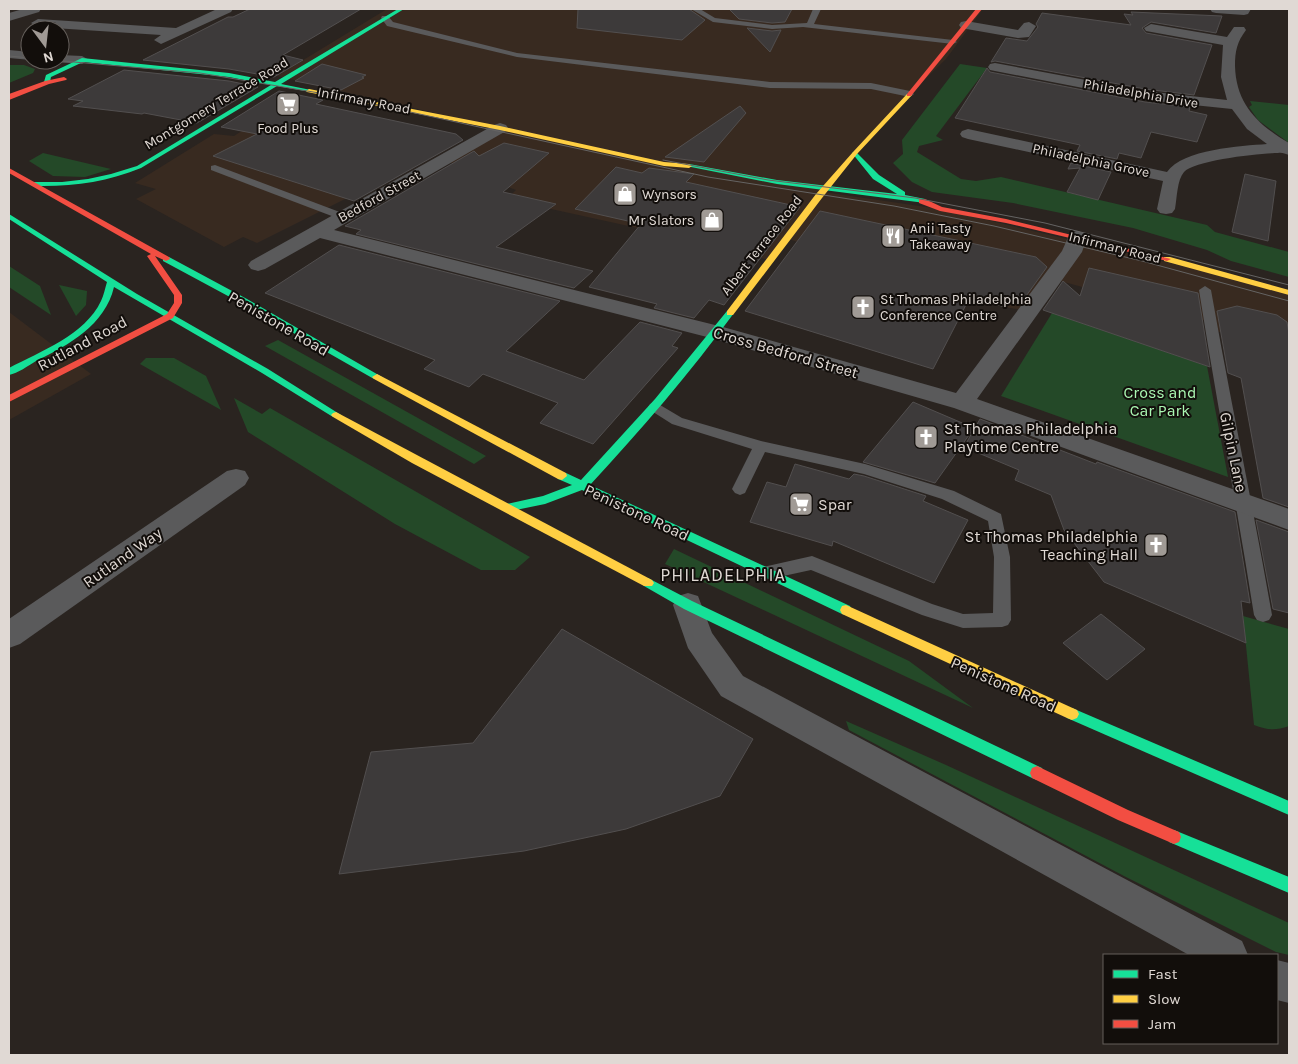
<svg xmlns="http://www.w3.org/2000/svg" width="1298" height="1064" font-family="Karla,sans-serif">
	<rect width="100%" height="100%" fill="#2a2420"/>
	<g fill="#382a20">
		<polygon points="387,9 983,9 946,59 910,94 823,192 940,209 1233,278 1289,293 1289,350 1212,330 1210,322 1053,279 1029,311 1004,307 957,290 788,239 770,261 751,254 674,236 542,207 512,194 516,190 478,176 445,160 499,128 277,76"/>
		<polygon points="257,121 385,174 345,199 257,243 243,237 224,247 136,199 156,189 135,183 214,134 234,136"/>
		<polygon points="9,312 91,374 9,420"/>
	</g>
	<g fill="#244928">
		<polygon points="960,64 987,68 936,136 943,140 919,146 917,152 961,179 976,181 1001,177 1207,225 1215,232 1289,252 1289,277 1231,261 1207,250 1133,228 1013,203 932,192 912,182 893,163 903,154 902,140"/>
		<polygon points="9,65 24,65 35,69 33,73 9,83"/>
		<polygon points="1250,101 1289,105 1289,143 1258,120 1249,107 1252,105"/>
		<polygon points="43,153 111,169 85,177 53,176 29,161"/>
		<polygon points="9,266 40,286 51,315 9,287"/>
		<polygon points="59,285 87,291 86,305 76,316"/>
		<polygon points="1052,313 1207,366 1228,477 1001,396"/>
		<polygon points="278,340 486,456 474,464 265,346"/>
		<polygon points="146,358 174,358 206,376 221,410 140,364"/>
		<polygon points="234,398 262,414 270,408 530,557 515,570 481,570 395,524 248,432"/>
		<polygon points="674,549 909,661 973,708 665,564"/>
		<path d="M1243,616L1289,629V726C1275,731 1267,730 1254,725Z"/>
		<polygon points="846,721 946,765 1289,923 1289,955 1276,952 1124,876 849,730"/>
	</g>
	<g fill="#3d3a3a" stroke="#524f4f">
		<polygon points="250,9 361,9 283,55 303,60 274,77 229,69 143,60 228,17 233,17"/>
		<polygon points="578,9 689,9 705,20 682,40 577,28"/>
		<polygon points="729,9 792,9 785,22 772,23 739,19"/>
		<polygon points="1131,12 1222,16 1216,33 1151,22 1142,28 1146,33 1212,45 1194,95 1145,89 995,61 991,62 1006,38 1027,41 1038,27 1036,24 1042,13 1131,25 1124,14 1133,15"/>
		<polygon points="747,28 772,31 781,30 770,52"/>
		<polygon points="322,64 366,75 362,77 364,78 341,90 295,81"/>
		<polygon points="987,68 990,72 1145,102 1190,107 1189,111 1207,115 1197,142 1151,132 1141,158 1119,153 1117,159 1077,151 1080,145 955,118"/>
		<polygon points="124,70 229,81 258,87 197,123 144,113 142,114 73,106 83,101 68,99"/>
		<polygon points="279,91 323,100 316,104 456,134 463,140 354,201 213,156 257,134 221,127"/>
		<polygon points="740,106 746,113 704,162 665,157"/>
		<polygon points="504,143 549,153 503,192 556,204 496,247 593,271 574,288 356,234 361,230 345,226 474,151 479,156"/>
		<polygon points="1071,163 1111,172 1098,200 1067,192 1080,168 1068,169"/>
		<polygon points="616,167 642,173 649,168 694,174 686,182 800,207 724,305 709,300 694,318 654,308 657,304 589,287 641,224 575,209"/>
		<polygon points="1245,174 1276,181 1268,241 1232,232"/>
		<polygon points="820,211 1036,257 1047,267 1021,303 1011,299 1004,307 971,295 933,369 745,311"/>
		<polygon points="339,245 560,301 506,351 584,380 640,322 682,333 672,346 678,348 593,444 540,423 558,403 483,374 469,387 424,369 435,360 265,293"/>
		<polygon points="1089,268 1198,293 1210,367 1043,310 1063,281 1080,296"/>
		<polygon points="1237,306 1277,315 1287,322 1289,334 1289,507 1263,498 1241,378 1228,373 1217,311"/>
		<polygon points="913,402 974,428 935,483 863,462"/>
		<polygon points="980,419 1096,464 1097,462 1235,512 1250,603 1241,601 1246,643 1104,582 1064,530 1051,495 1015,480 1019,470 964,447"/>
		<polygon points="795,464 849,479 854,474 864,476 926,496 923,501 968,520 934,583 833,541 832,546 750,522 767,482 786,487"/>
		<polygon points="1256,520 1289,532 1289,613 1273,609"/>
		<polygon points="1101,614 1145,649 1107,680 1063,643"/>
		<polygon points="562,629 753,739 720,796 626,829 524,851 339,874 371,752 473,743"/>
	</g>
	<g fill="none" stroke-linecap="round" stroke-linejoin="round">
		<g fill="#5a5a5b" fill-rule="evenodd">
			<polygon points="691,9 700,9 715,18 772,25 807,23 813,9 821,9 814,24 953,40 957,42 953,44 803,27 772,29 713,22"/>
			<polygon points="382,16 388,16 393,22 517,53 770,82 871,83 910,91 914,94 910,97 871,89 770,88 517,57 387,26 381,18"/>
			<polygon points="215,165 345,214 346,216 341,219 337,218 211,170 211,166"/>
			<path d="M1205,286L1211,290C1230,399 1253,506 1272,615L1269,620L1263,622L1257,620L1254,615C1237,506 1216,399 1199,290Z"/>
			<polygon points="655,402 682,418 761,441 865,464 954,491 1001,514 1010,557 1011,620 1008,625 1002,627 963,628 922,615 811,570 765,580 759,578 757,573 759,568 812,556 932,604 963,614 993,613 994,557 988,521 942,499 864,474 765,452 745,493 740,495 735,493 732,489 752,449 672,424 650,410 648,407 650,404"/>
		</g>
		<g fill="#5a5a5b" fill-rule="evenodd">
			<polygon points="23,9 41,9 39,12 9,21 9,13"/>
			<polygon points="217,9 233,9 231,12 161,44 154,40 161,35 38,27 31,23 38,19 176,28"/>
			<polygon points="1210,9 1251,9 1248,14 1244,15 1216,13 1212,12"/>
			<polygon points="966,21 1018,30 1024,23 1029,22 1036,26 1029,37 1018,38 961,28 959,25 961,22"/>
			<path d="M1151,24L1227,37L1234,27H1244L1246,30C1237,42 1235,51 1235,66C1236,104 1258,125 1289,143V155C1285,154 1282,152 1278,153C1262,153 1194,160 1184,172C1177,180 1177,198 1175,209L1172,213L1166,214L1160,213L1157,209L1163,181L968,139L962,137L960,134L962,131L968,129L1167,172C1183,149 1241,146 1267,144L1247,129L1232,109L1145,100L995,71L990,70L988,67L990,64L995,63L1145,91L1227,100L1221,77L1223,45L1146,31L1144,28Z"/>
			<polygon points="9,50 30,52 31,60 9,58"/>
			<polygon points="60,55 82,56 89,60 82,64 55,62 54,60 60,60"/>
			<polygon points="500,123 506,125 508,128 506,131 334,230 723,327 956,393 1062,251 1070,233 1077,231 1084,233 1087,237 1082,252 977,399 1289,509 1289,530 954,408 707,337 320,238 265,269 258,271 251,269 248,265 251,261 494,125"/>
			<polygon points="236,469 245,471 249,478 245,485 20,644 9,648 9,619 227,471"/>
			<polygon points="688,593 698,596 712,633 743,676 1242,941 1248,955 1189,955 721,696 688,648 673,605 678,596"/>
			<polygon points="1277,960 1289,963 1289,1003 1277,1000"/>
		</g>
		<g fill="#16e098" fill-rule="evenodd">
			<path d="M398,9H404L281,84L311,90V92L277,86L141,168C106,182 72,187 34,186L30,184L34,182H62L88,179L111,174L137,166L271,85L229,77L83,62L51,77L50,82L47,84L44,82L46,75L82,58L229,73L275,82Z"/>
			<polygon points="855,151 879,175 905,192 905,195 925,199 925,203 777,184 686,166 689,164 777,180 897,194 873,179 852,153"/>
			<path d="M9,214L137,294L268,369L341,415L339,417H333L262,373L114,287C105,325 69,345 36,361C28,366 18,373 9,375V368C41,351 85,335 101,301C104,295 105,288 107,282L9,219Z"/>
			<polygon points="163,257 169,257 247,299 382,377 380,379 374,379 241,303 163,261"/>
			<path d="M730,310L734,313C690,373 641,430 590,485L850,606L852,610L850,614L846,615L842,614L582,490L545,504L506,512L501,508L502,505L543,496L572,485L558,479L557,476L558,473H566L581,480L655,399L727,311Z"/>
			<polygon points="648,578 692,601 1042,768 1044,773 1042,778 1037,780 1032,778 684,609 644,586 642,583 644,580"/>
			<polygon points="1072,708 1289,801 1289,815 1067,718 1065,714 1067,710"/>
			<polygon points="1174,830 1289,877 1289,893 1169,842 1167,837 1169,832"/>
		</g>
		<g fill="#ffcf43" fill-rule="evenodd">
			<polygon points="309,89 500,126 664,162 689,164 692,166 689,168 664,166 500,130 307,92 306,91"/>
			<polygon points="907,94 912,95 857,154 822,198 733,315 727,315 727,311 816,194 853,152"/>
			<polygon points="1164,257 1170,257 1289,290 1289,295 1164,261"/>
			<polygon points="377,374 566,473 567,476 562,480 558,479 374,379 372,377"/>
			<polygon points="336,412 652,580 654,583 652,586 644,586 412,463 333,417 331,415 333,413"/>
			<polygon points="846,605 1077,710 1079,714 1077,718 1072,720 1067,718 842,614 840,610 842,606"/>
		</g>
		<g fill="#f24e42" fill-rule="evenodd">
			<polygon points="976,9 982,9 911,96 907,96 907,94"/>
			<polygon points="64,77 67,79 66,80 49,84 9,100 9,94 45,81"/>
			<polygon points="9,168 169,257 170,259 166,261 155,256 182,295 182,303 173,318 9,402 9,395 167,314 174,303 174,295 147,256 151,254 9,173"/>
			<polygon points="919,199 925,199 942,207 1006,219 1171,259 1167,261 1006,223 940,211 919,203"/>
			<polygon points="1037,766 1128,810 1179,832 1181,837 1179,842 1174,844 1118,820 1032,778 1030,773 1032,768"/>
		</g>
		<g stroke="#656463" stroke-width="1">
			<polyline points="9,56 30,58"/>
			<polyline points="51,60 200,73 337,96 708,177 894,206 994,226 1142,261 1289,301"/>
			<polyline points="663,160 768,180 915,198 1045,223 1289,285"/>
		</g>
	</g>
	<defs>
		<g id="supermarket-square" transform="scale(1.25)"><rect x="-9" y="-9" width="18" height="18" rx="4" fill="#a09a95" stroke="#120e0b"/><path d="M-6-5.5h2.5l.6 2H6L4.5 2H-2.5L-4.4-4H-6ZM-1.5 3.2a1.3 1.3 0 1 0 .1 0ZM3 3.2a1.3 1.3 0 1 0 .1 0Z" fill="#fff"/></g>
		<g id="shop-square" transform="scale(1.25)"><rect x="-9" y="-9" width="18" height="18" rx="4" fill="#a09a95" stroke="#120e0b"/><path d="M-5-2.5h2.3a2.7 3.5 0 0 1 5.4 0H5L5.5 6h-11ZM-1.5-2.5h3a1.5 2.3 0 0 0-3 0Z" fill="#fff"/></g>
		<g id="restaurant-square" transform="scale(1.25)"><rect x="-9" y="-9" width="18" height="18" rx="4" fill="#a09a95" stroke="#120e0b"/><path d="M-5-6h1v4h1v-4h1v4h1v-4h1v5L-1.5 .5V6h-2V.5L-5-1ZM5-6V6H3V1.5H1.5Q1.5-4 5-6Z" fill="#fff"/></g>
		<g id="church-square" transform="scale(1.25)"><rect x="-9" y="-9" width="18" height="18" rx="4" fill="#a09a95" stroke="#120e0b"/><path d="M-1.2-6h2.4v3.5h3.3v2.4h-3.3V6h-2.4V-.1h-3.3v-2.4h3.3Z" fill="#fff"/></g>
	</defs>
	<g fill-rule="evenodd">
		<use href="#supermarket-square" x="288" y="104"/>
		<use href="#shop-square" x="625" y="194"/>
		<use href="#shop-square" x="712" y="220"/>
		<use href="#restaurant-square" x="893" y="236"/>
		<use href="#church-square" x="863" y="307"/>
		<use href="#church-square" x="926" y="437"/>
		<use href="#supermarket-square" x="801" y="504"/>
		<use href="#church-square" x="1156" y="545"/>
	</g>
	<g text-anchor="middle" stroke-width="4" stroke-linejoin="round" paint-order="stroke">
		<g font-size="14" fill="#e0d9d4" stroke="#120e0b">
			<text transform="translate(1141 93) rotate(10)" y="5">Philadelphia Drive</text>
			<text transform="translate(364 100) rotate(11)" y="5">Infirmary Road</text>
			<text transform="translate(216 103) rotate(-31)" y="5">Montgomery Terrace Road</text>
			<text transform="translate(1091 160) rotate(12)" y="5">Philadelphia Grove</text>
			<text transform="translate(379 196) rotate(-29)" y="5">Bedford Street</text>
			<text transform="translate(761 245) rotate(-52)" y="5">Albert Terrace Road</text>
			<text transform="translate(1115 247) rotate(14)" y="5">Infirmary Road</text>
		</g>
		<g font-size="14" fill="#e0d9d4" stroke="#120e0b" text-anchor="start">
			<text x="288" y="133" text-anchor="middle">Food Plus</text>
			<text x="642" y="199">Wynsors</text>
			<text x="694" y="225" text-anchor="end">Mr Slators</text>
			<text x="910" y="233">Anii Tasty<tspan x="910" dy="16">Takeaway</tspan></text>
			<text x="880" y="304">St Thomas Philadelphia<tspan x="880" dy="16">Conference Centre</tspan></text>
		</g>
		<g font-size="16" fill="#e0d9d4" stroke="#120e0b">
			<text transform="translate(279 323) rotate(30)" y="6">Penistone Road</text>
			<text transform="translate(82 343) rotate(-28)" y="6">Rutland Road</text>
			<text transform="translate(786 352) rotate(16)" y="6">Cross Bedford Street</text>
			<text transform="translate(1234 452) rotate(78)" y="6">Gilpin Lane</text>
			<text transform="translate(637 512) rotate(25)" y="6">Penistone Road</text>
			<text transform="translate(122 557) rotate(-35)" y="6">Rutland Way</text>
			<text transform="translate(1004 684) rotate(24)" y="6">Penistone Road</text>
		</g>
		<g font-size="16" fill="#aaf8b2" stroke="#120e0b">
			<text x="1160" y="398">Cross and<tspan x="1160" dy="18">Car Park</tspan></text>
		</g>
		<g font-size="16" fill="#e0d9d4" stroke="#120e0b" text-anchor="start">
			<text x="944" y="434">St Thomas Philadelphia<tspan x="944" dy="18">Playtime Centre</tspan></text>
			<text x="818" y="510">Spar</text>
			<text x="1138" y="542" text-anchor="end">St Thomas Philadelphia<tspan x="1138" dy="18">Teaching Hall</tspan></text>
		</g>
		<g font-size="18" letter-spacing="1" fill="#e0d9d4" stroke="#120e0b">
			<text x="723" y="581">PHILADELPHIA</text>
		</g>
	</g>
	<rect width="1298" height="1064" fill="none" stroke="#e0d9d4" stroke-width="20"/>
	<rect x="1103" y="954" width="175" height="90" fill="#120e0b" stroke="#645f5b"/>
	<rect x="1113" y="970" width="25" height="8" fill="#16e098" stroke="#645f5b"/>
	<text x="1148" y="979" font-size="15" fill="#e0d9d4">Fast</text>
	<rect x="1113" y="995" width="25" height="8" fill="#ffcf43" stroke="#645f5b"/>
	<text x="1148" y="1004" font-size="15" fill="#e0d9d4">Slow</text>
	<rect x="1113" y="1020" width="25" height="8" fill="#f24e42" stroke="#645f5b"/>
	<text x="1148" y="1029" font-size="15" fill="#e0d9d4">Jam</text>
	<g transform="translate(45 45) rotate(165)"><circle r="24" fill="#120e0b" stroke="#645f5b"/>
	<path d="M0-4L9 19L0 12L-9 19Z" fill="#a09a95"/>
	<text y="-8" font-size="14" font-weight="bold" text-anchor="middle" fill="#e0d9d4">N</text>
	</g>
</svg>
